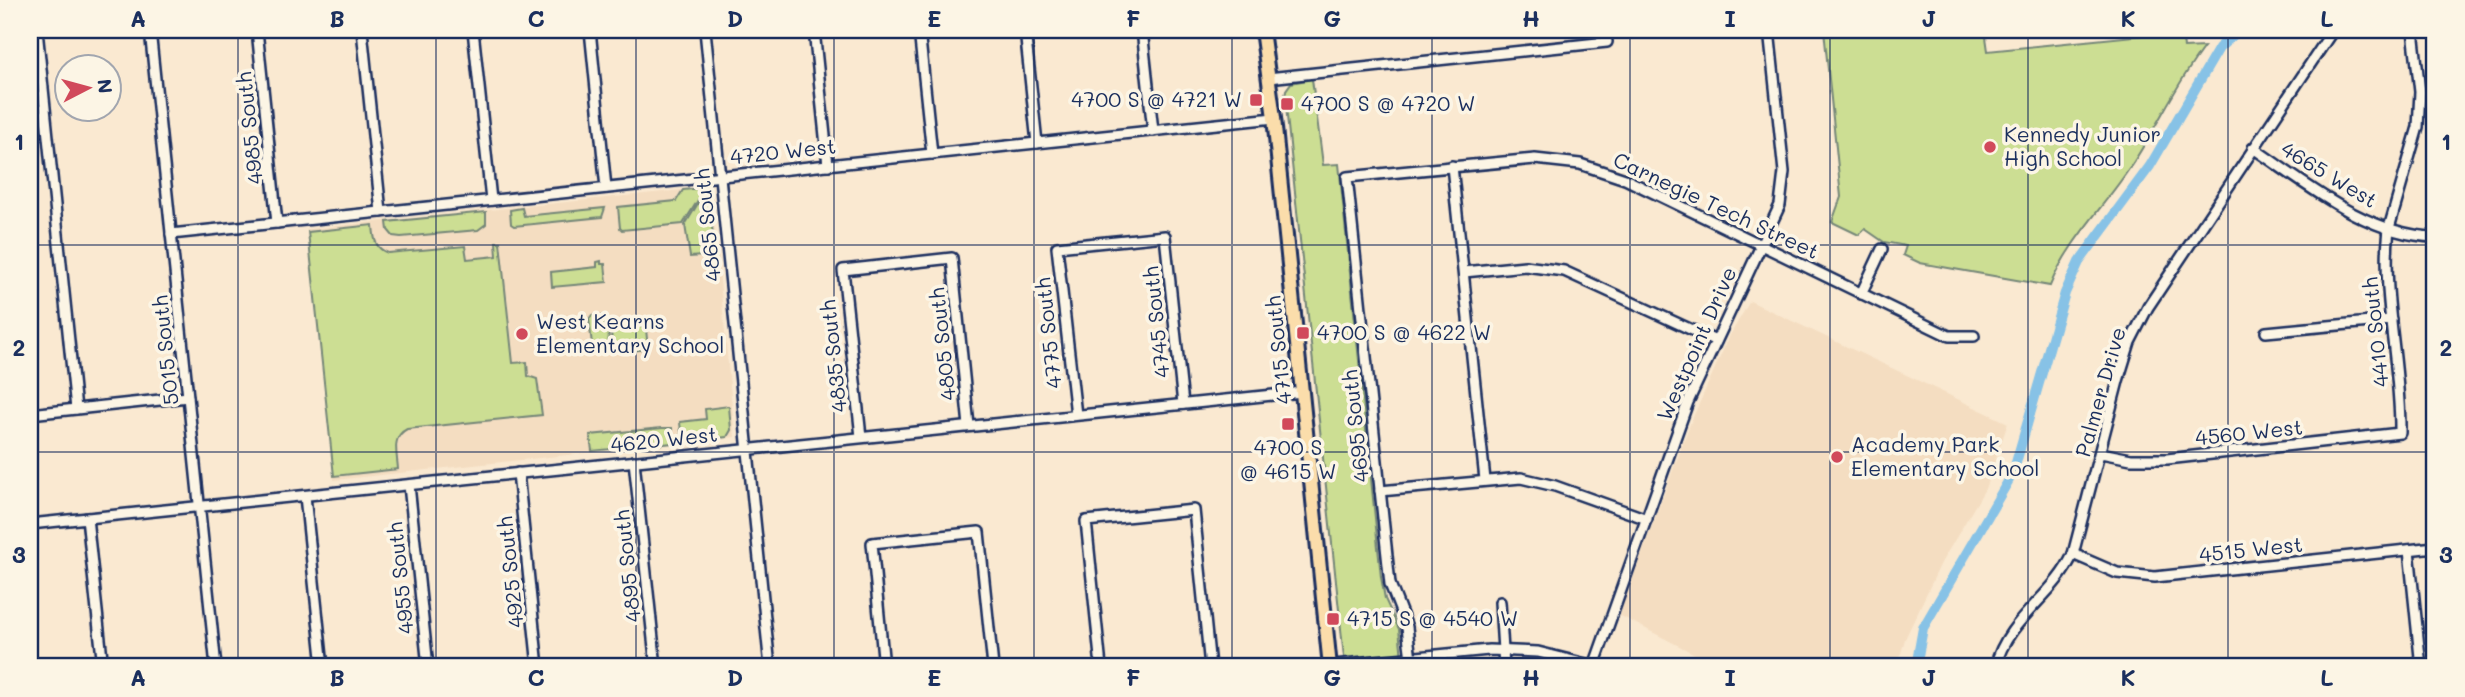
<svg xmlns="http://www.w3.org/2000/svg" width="2465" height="697" font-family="Mali,sans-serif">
	<rect width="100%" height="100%" fill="#fae9d1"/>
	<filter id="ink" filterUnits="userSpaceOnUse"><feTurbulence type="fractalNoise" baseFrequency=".0143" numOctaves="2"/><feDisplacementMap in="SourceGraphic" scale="14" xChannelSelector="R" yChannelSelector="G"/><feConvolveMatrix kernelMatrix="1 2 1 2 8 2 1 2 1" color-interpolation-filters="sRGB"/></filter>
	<g filter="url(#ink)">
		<g fill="#f4ddc1">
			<polygon points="711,187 735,437 334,480 308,229"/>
			<polygon points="1750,301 2008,423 1985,489 1941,563 1905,639 1897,667 1720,667 1619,615 1690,424 1729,337"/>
		</g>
		<g fill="#ccde93" stroke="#748678" stroke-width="2">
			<path d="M1824,30H1985L1988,51L2182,31L2184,48L2204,47C2176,84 2157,127 2131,166C2105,206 2068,241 2050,286L1920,263L1903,255L1906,246L1884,242L1865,229L1859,235L1832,222L1841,197Z"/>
			<polygon points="1312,79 1323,165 1339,164 1381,577 1385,599 1399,629 1403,667 1345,667 1285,97 1286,90 1291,83"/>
			<polygon points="702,188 705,189 683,224 622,230 620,228 618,207 676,201 683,190"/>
			<polygon points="706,190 709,197 715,255 690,257 685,225"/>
			<polygon points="522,208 524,216 605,208 602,217 514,226 511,224 510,210"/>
			<polygon points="486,212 486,224 478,230 401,237 393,236 388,230 387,222"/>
			<path d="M373,225C374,237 374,248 388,253L465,246L467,259L497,256L496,242H500L513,363L527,362L528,376L537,379L542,415L407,429C391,437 397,453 398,469L334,476L308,232Z"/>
			<polygon points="601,261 601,264 605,264 607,282 552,287 551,272 597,267 597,262"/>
			<polygon points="592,315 600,315 605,319 605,327 609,329 608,350 593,353 589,319"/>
			<polygon points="635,323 646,329 648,349 621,352 620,348 612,350 611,326"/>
			<polygon points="729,406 731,430 727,437 682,442 680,422 706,419 705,409"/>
			<polygon points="662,428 672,428 673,443 592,451 590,435"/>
		</g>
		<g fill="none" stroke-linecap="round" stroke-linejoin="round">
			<polyline stroke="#87c2e6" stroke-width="10" points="1916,667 1923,628 2013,473 2065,293 2079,262 2150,166 2219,48 2239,30"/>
			<g stroke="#1b2f5e" stroke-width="14">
				<g id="minor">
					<polyline points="37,30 76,409"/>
					<polyline points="150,30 216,667"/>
					<polyline points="257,30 277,223"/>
					<polyline points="362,30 381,212"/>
					<polyline points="473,30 491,200"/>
					<polyline points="590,30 606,188"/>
					<polyline points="705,30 770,667"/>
					<polyline points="814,30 828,165"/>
					<polyline points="919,30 932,154"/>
					<polyline points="1025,30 1037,143"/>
					<polyline points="1142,30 1153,131"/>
					<polyline points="1268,78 1607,42 1605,30"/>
					<path d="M2253,148C2308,185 2366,235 2435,237"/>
					<polyline points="1452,166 1485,480"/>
					<polyline points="171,234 1274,118"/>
					<polyline points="1464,272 1525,266 1564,271 1716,341"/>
					<polyline points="1861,294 1882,249"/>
					<polyline points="2266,332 2391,320"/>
					<polyline points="30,414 188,397"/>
					<polyline points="1076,415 1057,247 1165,236 1183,404"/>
					<polyline points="861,437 843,270 952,258 969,426"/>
					<path d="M2101,453L2131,459H2167L2400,433C2401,365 2381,296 2389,228L2418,127L2420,92L2413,30"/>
					<polyline points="634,461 656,667"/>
					<polyline points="518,473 538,667"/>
					<polyline points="409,485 428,667"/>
					<polyline points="1380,491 1521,478 1555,486 1647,519"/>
					<polyline points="305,496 323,667"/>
					<polyline points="87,518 103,667"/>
					<polyline points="30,524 1302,392"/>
					<polyline points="2409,550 2421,667"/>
					<polyline points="2073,554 2117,573 2155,577 2435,547"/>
					<polyline points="1500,602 1504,667"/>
					<polyline points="1594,666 1688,402 1780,205 1784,172 1769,30"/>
					<polyline points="884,667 872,543 979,532 993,667"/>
					<polyline points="1101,667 1086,521 1194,510 1210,667"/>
					<polyline points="1313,667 1489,650 1538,652 1598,667"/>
					<polyline points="1412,667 1407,627 1390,584 1347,177 1535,159 1580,164 1625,179 1949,336 1974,336"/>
					<path d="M1995,667C2008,617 2054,597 2073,554L2118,381L2130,342L2148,307L2333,30"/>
				</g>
			</g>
			<g stroke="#1b2f5e" stroke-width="18">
				<polyline id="major" points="1262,30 1274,118 1330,667"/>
			</g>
			<use href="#minor" stroke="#fcf5e5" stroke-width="9"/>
			<use href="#major" stroke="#fbddab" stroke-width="12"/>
		</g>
	</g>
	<path fill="none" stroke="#1b2f5e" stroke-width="2" stroke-opacity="0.55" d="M238,30V667M436,30V667M636,30V667M834,30V667M1034,30V667M1232,30V667M1432,30V667M1630,30V667M1830,30V667M2028,30V667M2228,30V667M30,245H2435M30,452H2435"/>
	<g fill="#d1495b" stroke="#fcf5e5" stroke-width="2.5">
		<rect x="1249" y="93" width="14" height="14" rx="3.5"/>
		<rect x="1280" y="97" width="14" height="14" rx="3.5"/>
		<circle cx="1990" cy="147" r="7"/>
		<rect x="1296" y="326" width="14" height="14" rx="3.5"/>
		<circle cx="522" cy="334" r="7"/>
		<rect x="1281" y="417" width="14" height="14" rx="3.5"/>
		<circle cx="1837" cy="457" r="7"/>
		<rect x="1326" y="612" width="14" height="14" rx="3.5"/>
	</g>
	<g text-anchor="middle" stroke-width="7" stroke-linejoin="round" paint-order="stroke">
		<g font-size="21" fill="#1b2f5e" stroke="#fcf5e5" text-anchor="start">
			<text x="1242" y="107" text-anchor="end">4700 S @ 4721 W</text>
			<text x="1301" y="111">4700 S @ 4720 W</text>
			<text x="2004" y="142">Kennedy Junior<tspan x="2004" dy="24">High School</tspan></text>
			<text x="536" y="329">West Kearns<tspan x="536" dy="24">Elementary School</tspan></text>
			<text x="1317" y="340">4700 S @ 4622 W</text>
			<text x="1851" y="452">Academy Park<tspan x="1851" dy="24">Elementary School</tspan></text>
			<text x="1288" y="455" text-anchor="middle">4700 S<tspan x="1288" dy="24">@ 4615 W</tspan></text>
			<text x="1347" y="626">4715 S @ 4540 W</text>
		</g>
		<g font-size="21" fill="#1b2f5e" stroke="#fcf5e5">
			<text transform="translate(250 128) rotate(-96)" y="7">4985 South</text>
			<text transform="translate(783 152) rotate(-6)" y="7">4720 West</text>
			<text transform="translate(2329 175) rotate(31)" y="7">4665 West</text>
			<text transform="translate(1716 206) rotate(25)" y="7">Carnegie Tech Street</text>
			<text transform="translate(708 225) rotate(-96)" y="7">4865 South</text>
			<text transform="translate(1157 322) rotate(-96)" y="7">4745 South</text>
			<text transform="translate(2376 332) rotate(-96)" y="7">4410 South</text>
			<text transform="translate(1049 333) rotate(-96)" y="7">4775 South</text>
			<text transform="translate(943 344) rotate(-96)" y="7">4805 South</text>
			<text transform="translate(1697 344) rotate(-66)" y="7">Westpoint Drive</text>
			<text transform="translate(166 350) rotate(-96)" y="7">5015 South</text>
			<text transform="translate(1279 350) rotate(-96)" y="7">4715 South</text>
			<text transform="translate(834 356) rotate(-96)" y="7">4835 South</text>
			<text transform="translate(2101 392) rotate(-74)" y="7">Palmer Drive</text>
			<text transform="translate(1356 426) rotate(-96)" y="7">4695 South</text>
			<text transform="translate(2249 433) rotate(-6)" y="7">4560 West</text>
			<text transform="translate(664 440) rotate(-6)" y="7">4620 West</text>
			<text transform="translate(2251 550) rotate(-6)" y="7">4515 West</text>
			<text transform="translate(628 566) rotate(-96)" y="7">4895 South</text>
			<text transform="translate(511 572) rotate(-96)" y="7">4925 South</text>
			<text transform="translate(401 578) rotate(-96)" y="7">4955 South</text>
		</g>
	</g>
	<rect width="2465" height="697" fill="none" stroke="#fcf5e5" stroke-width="77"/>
	<g transform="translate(88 88) rotate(84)"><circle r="33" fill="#fcf5e5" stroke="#a2a6af" stroke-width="2"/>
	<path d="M0-5L12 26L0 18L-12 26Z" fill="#d1495b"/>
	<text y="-10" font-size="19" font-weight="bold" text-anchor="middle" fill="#1b2f5e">N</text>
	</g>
	<rect x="38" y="38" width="2388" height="620" fill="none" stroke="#1b2f5e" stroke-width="2.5"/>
	<g font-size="23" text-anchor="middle" font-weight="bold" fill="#1b2f5e">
		<text x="138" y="27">A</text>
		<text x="337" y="27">B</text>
		<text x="536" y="27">C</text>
		<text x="735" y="27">D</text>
		<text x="934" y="27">E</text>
		<text x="1133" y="27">F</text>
		<text x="1332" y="27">G</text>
		<text x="1531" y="27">H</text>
		<text x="1730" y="27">I</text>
		<text x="1929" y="27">J</text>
		<text x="2128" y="27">K</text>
		<text x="2327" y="27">L</text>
		<text x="19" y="150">1</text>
		<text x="2446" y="150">1</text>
		<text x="19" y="356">2</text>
		<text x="2446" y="356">2</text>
		<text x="19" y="563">3</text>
		<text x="2446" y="563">3</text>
		<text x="138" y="686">A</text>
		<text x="337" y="686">B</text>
		<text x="536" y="686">C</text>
		<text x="735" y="686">D</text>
		<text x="934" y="686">E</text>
		<text x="1133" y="686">F</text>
		<text x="1332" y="686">G</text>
		<text x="1531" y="686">H</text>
		<text x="1730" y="686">I</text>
		<text x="1929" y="686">J</text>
		<text x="2128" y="686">K</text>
		<text x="2327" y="686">L</text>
	</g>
</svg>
